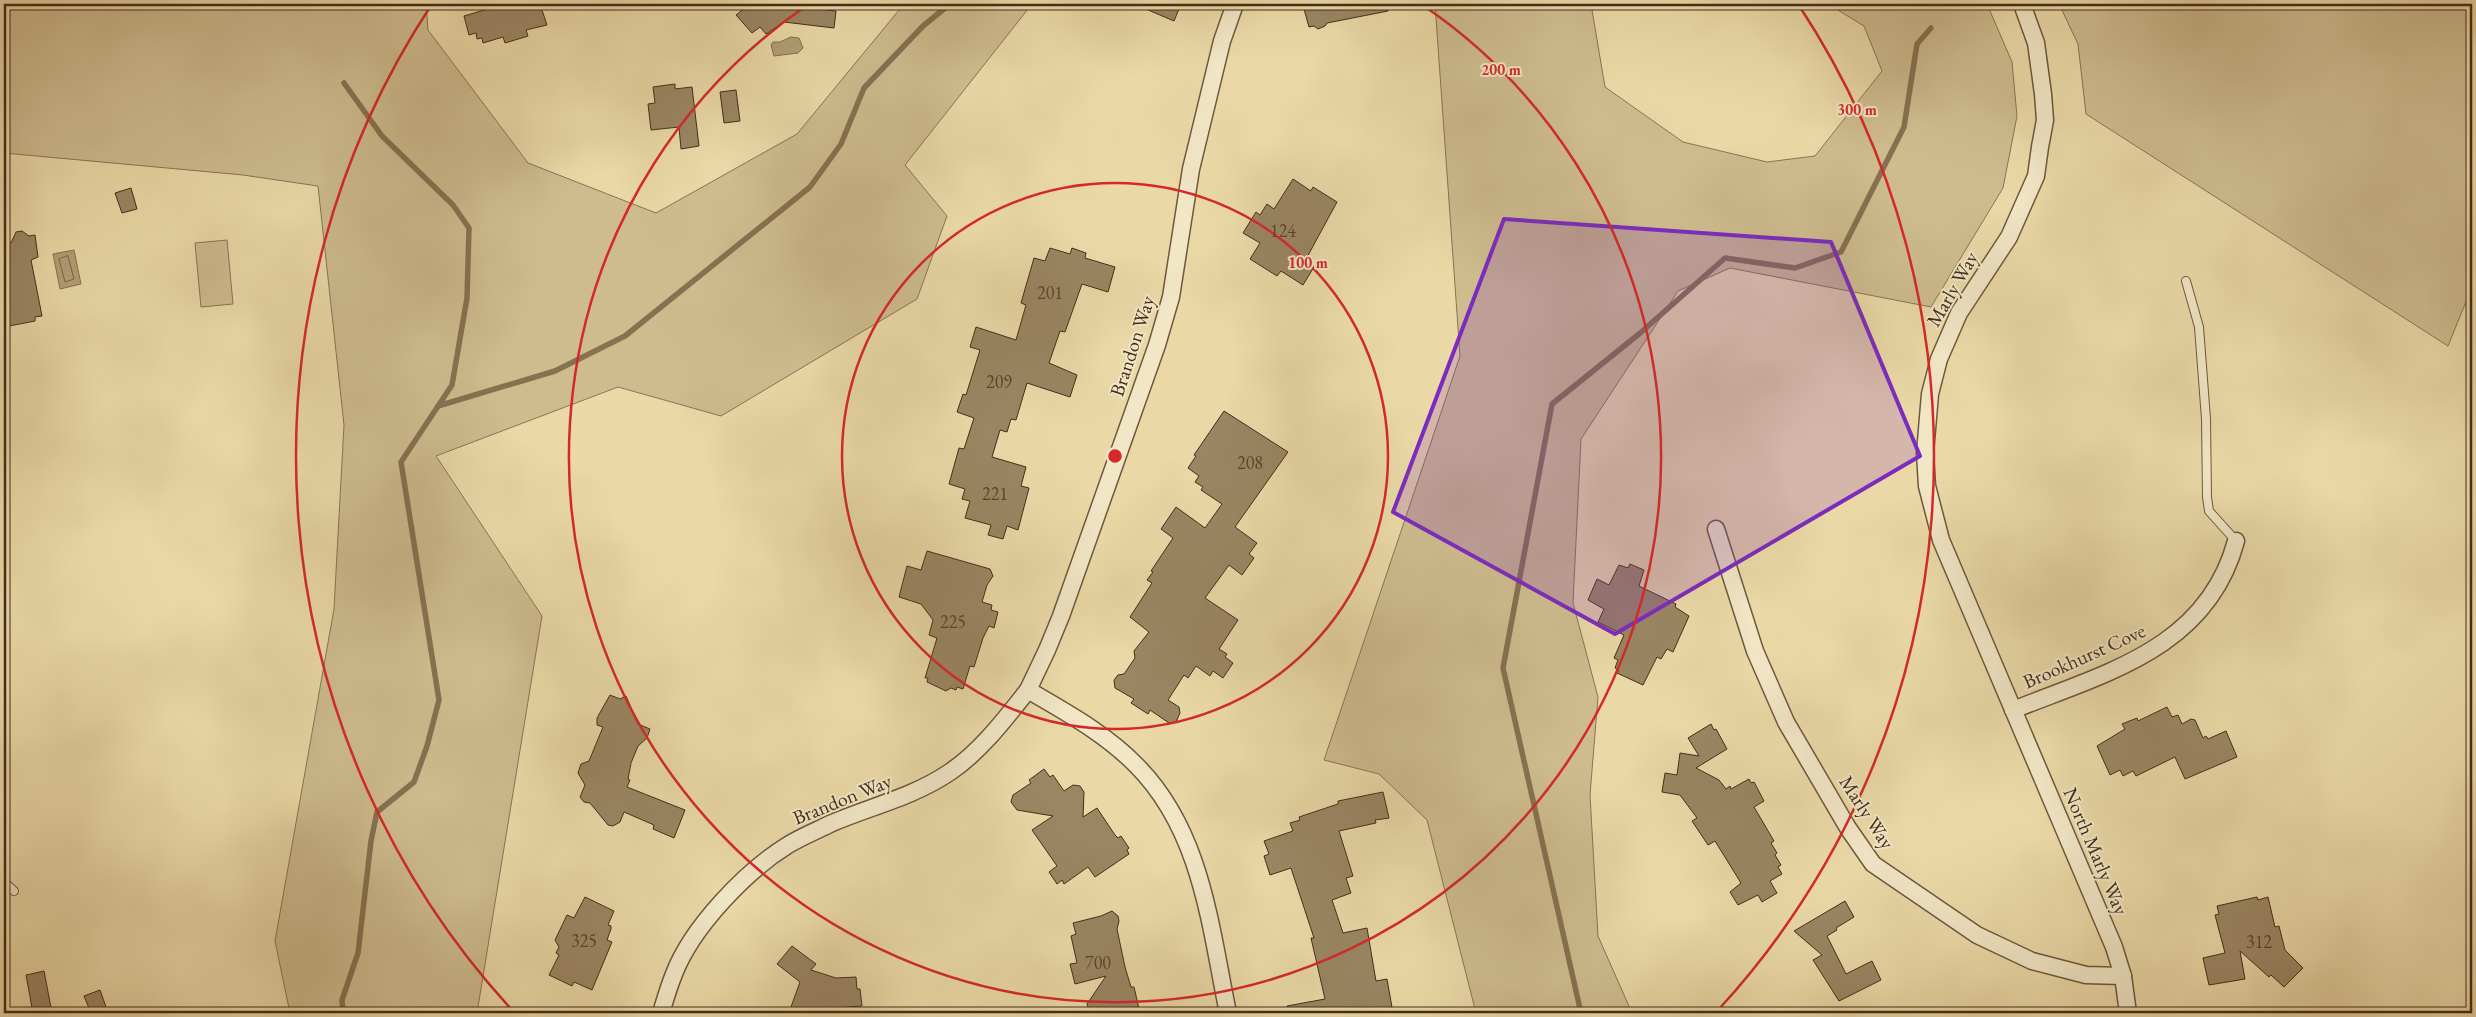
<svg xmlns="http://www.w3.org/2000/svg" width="2476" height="1017" font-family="'EB Garamond',serif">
	<rect width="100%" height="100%" fill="#ead9a7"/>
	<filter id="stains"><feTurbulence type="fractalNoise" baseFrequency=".004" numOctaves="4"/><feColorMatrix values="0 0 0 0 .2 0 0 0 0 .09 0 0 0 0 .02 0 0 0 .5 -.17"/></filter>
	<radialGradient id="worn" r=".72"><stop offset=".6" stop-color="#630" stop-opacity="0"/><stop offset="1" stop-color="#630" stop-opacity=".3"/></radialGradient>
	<g fill="#cebc8f" stroke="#897454">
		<polygon points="4,4 426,4 428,30 528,163 656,213 797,134 904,4 1032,4 905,165 947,216 917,299 721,416 618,387 436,456 542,616 477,1013 290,1013 275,941 334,609 344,425 318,186 243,175 4,153"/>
		<polygon points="1435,4 1591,4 1605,87 1683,142 1767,162 1815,156 1882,71 1864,26 1828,4 1987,4 2012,62 2017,116 2003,188 1931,307 1730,268 1678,291 1581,439 1573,603 1598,697 1590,795 1598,936 1632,1013 1476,1013 1427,820 1379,774 1324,760 1460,356"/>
		<polygon points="2059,4 2472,4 2472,287 2448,346 2086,114 2078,44"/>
		<polygon points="227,240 233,304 201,307 195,243"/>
	</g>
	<g fill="#b29f77" stroke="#867151">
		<polygon points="791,37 799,38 803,48 798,53 774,56 771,45 773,42 780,42"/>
		<polygon points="74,250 81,284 60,289 53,254"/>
	</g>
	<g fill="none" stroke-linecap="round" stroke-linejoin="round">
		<polygon stroke="#7b6648" stroke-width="1" points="68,256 74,279 65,282 59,259"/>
		<g stroke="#867151" stroke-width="5.5">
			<polyline points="438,406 555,371 625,336 810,187 841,144 864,88 923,26 950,4"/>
			<polyline points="343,1013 342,1000 358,953 371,841 377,812 414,782 427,746 439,700 401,462 452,385 467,298 469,228 453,205 382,136 344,83"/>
			<polyline points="1581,1013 1503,668 1552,404 1639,334 1725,258 1795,268 1841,252 1904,127 1917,44 1931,28"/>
		</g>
	</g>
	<g fill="#9a8663" stroke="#442d19">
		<polygon points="505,4 540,4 547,25 526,30 528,36 505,43 503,37 483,43 482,38 477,39 476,33 469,35 464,16"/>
		<polygon points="750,4 810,4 810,8 836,11 834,28 784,22 766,34 760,27 752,33 736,15"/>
		<polygon points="1134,4 1181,4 1174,21"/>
		<polygon points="1306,4 1387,4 1388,11 1327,23 1325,26 1318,29 1314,26 1309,27 1304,9 1307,8"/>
		<polygon points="675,84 675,89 692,87 699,146 681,149 679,127 651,130 648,104 655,103 653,87"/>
		<polygon points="736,90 740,121 724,123 720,92"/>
		<polygon points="1293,179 1311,191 1313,187 1337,202 1305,261 1314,267 1303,285 1281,271 1277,276 1250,259 1260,243 1243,233 1256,212 1260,215 1267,204 1274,209"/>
		<polygon points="131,188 137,209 122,213 115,193"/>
		<polygon points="22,231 29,236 35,235 38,257 31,260 42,316 35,317 35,321 4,327 4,244 11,243 16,232"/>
		<polygon points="1050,248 1070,254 1072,248 1086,253 1085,258 1115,267 1108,292 1082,284 1065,332 1060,331 1049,363 1077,375 1070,397 1027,383 1016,420 1011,419 1007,432 1000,430 992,457 1026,467 1021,486 1029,488 1018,530 1007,526 1003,539 988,535 991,525 965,518 970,501 962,499 965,489 949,484 959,448 964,449 974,418 957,412 963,394 966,395 980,350 970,347 976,327 1016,340 1026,305 1021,303 1034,258 1045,261"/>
		<polygon points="1224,411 1288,452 1235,527 1257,543 1249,554 1254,558 1242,575 1229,565 1205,598 1238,620 1219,649 1227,654 1225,657 1233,663 1223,678 1213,671 1210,676 1196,666 1188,678 1184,675 1168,700 1179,707 1180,713 1176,722 1169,723 1150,710 1148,714 1131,703 1134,699 1115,688 1114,680 1118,675 1124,674 1135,658 1134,651 1149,632 1130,617 1152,583 1147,580 1153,572 1151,571 1173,538 1161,529 1176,507 1205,528 1222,504 1201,490 1203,487 1195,482 1199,476 1188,468 1196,456 1194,455"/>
		<polygon points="927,551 990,569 993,576 987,585 982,602 992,605 991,610 998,612 994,628 989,626 983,638 974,667 970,666 963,689 957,687 956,690 951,688 946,691 927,682 928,678 925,678 937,638 929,635 933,620 921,604 899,597 907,566 921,570"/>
		<polygon points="1630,564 1644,570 1639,586 1676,604 1675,607 1689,616 1673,652 1667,649 1661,659 1657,657 1643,685 1617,673 1619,670 1615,668 1618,660 1614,658 1624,635 1598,622 1604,609 1588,600 1597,579 1609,585 1619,565 1628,568"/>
		<polygon points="610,695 620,699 626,696 638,724 650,729 647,738 638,746 631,763 628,779 630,780 627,787 685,810 674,838 653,829 654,825 624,812 620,822 613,826 608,825 590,803 584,802 580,797 585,785 578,773 581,764 589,761 603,727 597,725 597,718"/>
		<polygon points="2167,707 2172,717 2178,715 2182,724 2191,719 2195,720 2203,738 2206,736 2208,739 2226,731 2237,757 2185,779 2175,757 2136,776 2133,771 2123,776 2120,770 2110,775 2097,746 2125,729 2122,724 2137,718 2138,721"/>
		<polygon points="1711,724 1714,730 1716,729 1727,749 1696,768 1719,780 1726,789 1730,786 1731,789 1749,779 1751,783 1754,782 1764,801 1754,807 1774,841 1771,843 1777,853 1775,855 1781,865 1778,867 1782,874 1770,881 1777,893 1762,902 1758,895 1738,905 1730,892 1741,883 1715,841 1708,845 1692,821 1697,818 1680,795 1662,792 1665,773 1677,775 1680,753 1699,756 1688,738"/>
		<polygon points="1044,769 1050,777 1053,775 1064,791 1073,785 1080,786 1084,792 1083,817 1097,808 1115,835 1118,838 1121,836 1129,848 1127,850 1129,854 1095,877 1088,867 1064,884 1062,880 1057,884 1049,872 1057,866 1032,830 1053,816 1017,810 1011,802 1013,795 1031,783 1029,780"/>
		<polygon points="1383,792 1389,818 1375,820 1376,823 1339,831 1353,876 1346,878 1351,893 1332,900 1343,933 1367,928 1376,981 1387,979 1393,1013 1288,1013 1287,1006 1325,999 1311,938 1314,938 1291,868 1270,875 1264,856 1269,854 1264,841 1293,831 1290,823 1300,820 1299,817 1338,804 1338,801"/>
		<polygon points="585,897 614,911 608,925 611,926 611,929 607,940 612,942 592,990 574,982 572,986 549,975 559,955 556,953 559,947 555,940 567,915 574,918"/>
		<polygon points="2257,897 2258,900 2268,897 2275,927 2279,926 2285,950 2303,968 2284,987 2271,975 2269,977 2240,951 2245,979 2209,985 2203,958 2225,953 2215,915 2219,914 2217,906"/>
		<polygon points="1845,901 1854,917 1836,928 1837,930 1827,936 1846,974 1872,961 1881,980 1839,1001 1813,960 1822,955 1794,931"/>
		<polygon points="1112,911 1118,916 1119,921 1117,929 1125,967 1131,987 1134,987 1140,1013 1093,1013 1089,1010 1087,1004 1106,976 1075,984 1070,964 1077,963 1071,936 1076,934 1073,923 1101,916"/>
		<polygon points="792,946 816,964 811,970 836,978 856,977 857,989 860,989 862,1006 836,1008 834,1013 795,1013 797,1009 791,1007 800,982 777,964"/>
		<polygon points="44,971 52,1013 33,1013 26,975"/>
		<polygon points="100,990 107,1010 91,1013 84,996"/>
	</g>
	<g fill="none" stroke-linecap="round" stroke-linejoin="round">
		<g stroke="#6e583c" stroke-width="10">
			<g id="lane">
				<polyline points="2186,281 2199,327 2206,419 2207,497 2209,511 2236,541"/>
				<polyline points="4,882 14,891"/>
			</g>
		</g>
		<g stroke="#6e583c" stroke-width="19">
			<g id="street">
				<polyline points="2022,4 2036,43 2043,94 2045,120 2040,147 2036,176 2009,237 1959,313 1939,359 1930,394 1925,453 1927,486 1941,540 2114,947 2123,976 2128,1013"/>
				<polyline points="1716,529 1755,651 1786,722 1848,828 1873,864 1977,935 2032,961 2086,975 2123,976"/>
				<polyline points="1028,690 1047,650 1061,616 1157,345 1171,297 1191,169 1222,41 1235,4"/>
				<path d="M2013,710C2105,673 2207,649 2236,541"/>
				<path d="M661,1013C665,1000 669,986 674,974C692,927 746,871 788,845C801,837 818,830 832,823C872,806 913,797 950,772C981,751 1005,719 1028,690C1065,712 1105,733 1136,765C1202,831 1210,926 1228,1013"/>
			</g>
		</g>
		<use href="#lane" stroke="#f1e6c6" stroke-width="8"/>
		<use href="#street" stroke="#f1e6c6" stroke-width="16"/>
	</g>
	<path fill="#7b2cbf" fill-opacity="0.2" stroke="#7b2cbf" stroke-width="4" stroke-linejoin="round" d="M1504,219L1831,242L1920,456L1615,634L1393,512Z"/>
	<g fill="none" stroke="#d62828" stroke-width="2.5">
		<circle cx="1115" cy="456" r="273"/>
		<path d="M1424 6A546 546 0 1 1 806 6"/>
		<path d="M511 1009A819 819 0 0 1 432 4M1798 4A819 819 0 0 1 1719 1009"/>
	</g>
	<g text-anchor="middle" stroke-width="4" stroke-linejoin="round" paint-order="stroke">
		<g font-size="18" fill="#5a432c">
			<text x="1283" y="237">124</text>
			<text x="1050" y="299">201</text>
			<text x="999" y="388">209</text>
			<text x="1250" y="469">208</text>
			<text x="995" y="500">221</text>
			<text x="953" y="628">225</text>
			<text x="584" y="947">325</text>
			<text x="2259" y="948">312</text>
			<text x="1098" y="969">700</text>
		</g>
		<g font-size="20" fill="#442d19" stroke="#f1e6c6">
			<text transform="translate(1952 289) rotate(-60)" y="7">Marly Way</text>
			<text transform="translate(1132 346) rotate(-72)" y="7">Brandon Way</text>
			<text transform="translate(2084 656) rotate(-24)" y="7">Brookhurst Cove</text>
			<text transform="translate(842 799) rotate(-22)" y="7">Brandon Way</text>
			<text transform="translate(1867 812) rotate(57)" y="7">Marly Way</text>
			<text transform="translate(2096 851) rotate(67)" y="7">North Marly Way</text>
		</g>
	</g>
	<circle cx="1115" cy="456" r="8" fill="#d62828" stroke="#f1e6c6" stroke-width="2.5"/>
	<g font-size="15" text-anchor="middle" font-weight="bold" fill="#d62828" stroke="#f1e6c6" stroke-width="4" stroke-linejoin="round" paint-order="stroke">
		<text x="1501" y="75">200 m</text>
		<text x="1857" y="115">300 m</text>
		<text x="1308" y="268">100 m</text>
	</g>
	<rect width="2476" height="1017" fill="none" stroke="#ead9a7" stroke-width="20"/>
	<rect x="5" y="5" width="2466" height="1007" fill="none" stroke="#442d19" stroke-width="2.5"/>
	<rect x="10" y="10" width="2456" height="997" fill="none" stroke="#442d19"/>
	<rect width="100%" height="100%" filter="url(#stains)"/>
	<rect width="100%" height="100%" fill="url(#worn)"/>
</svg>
